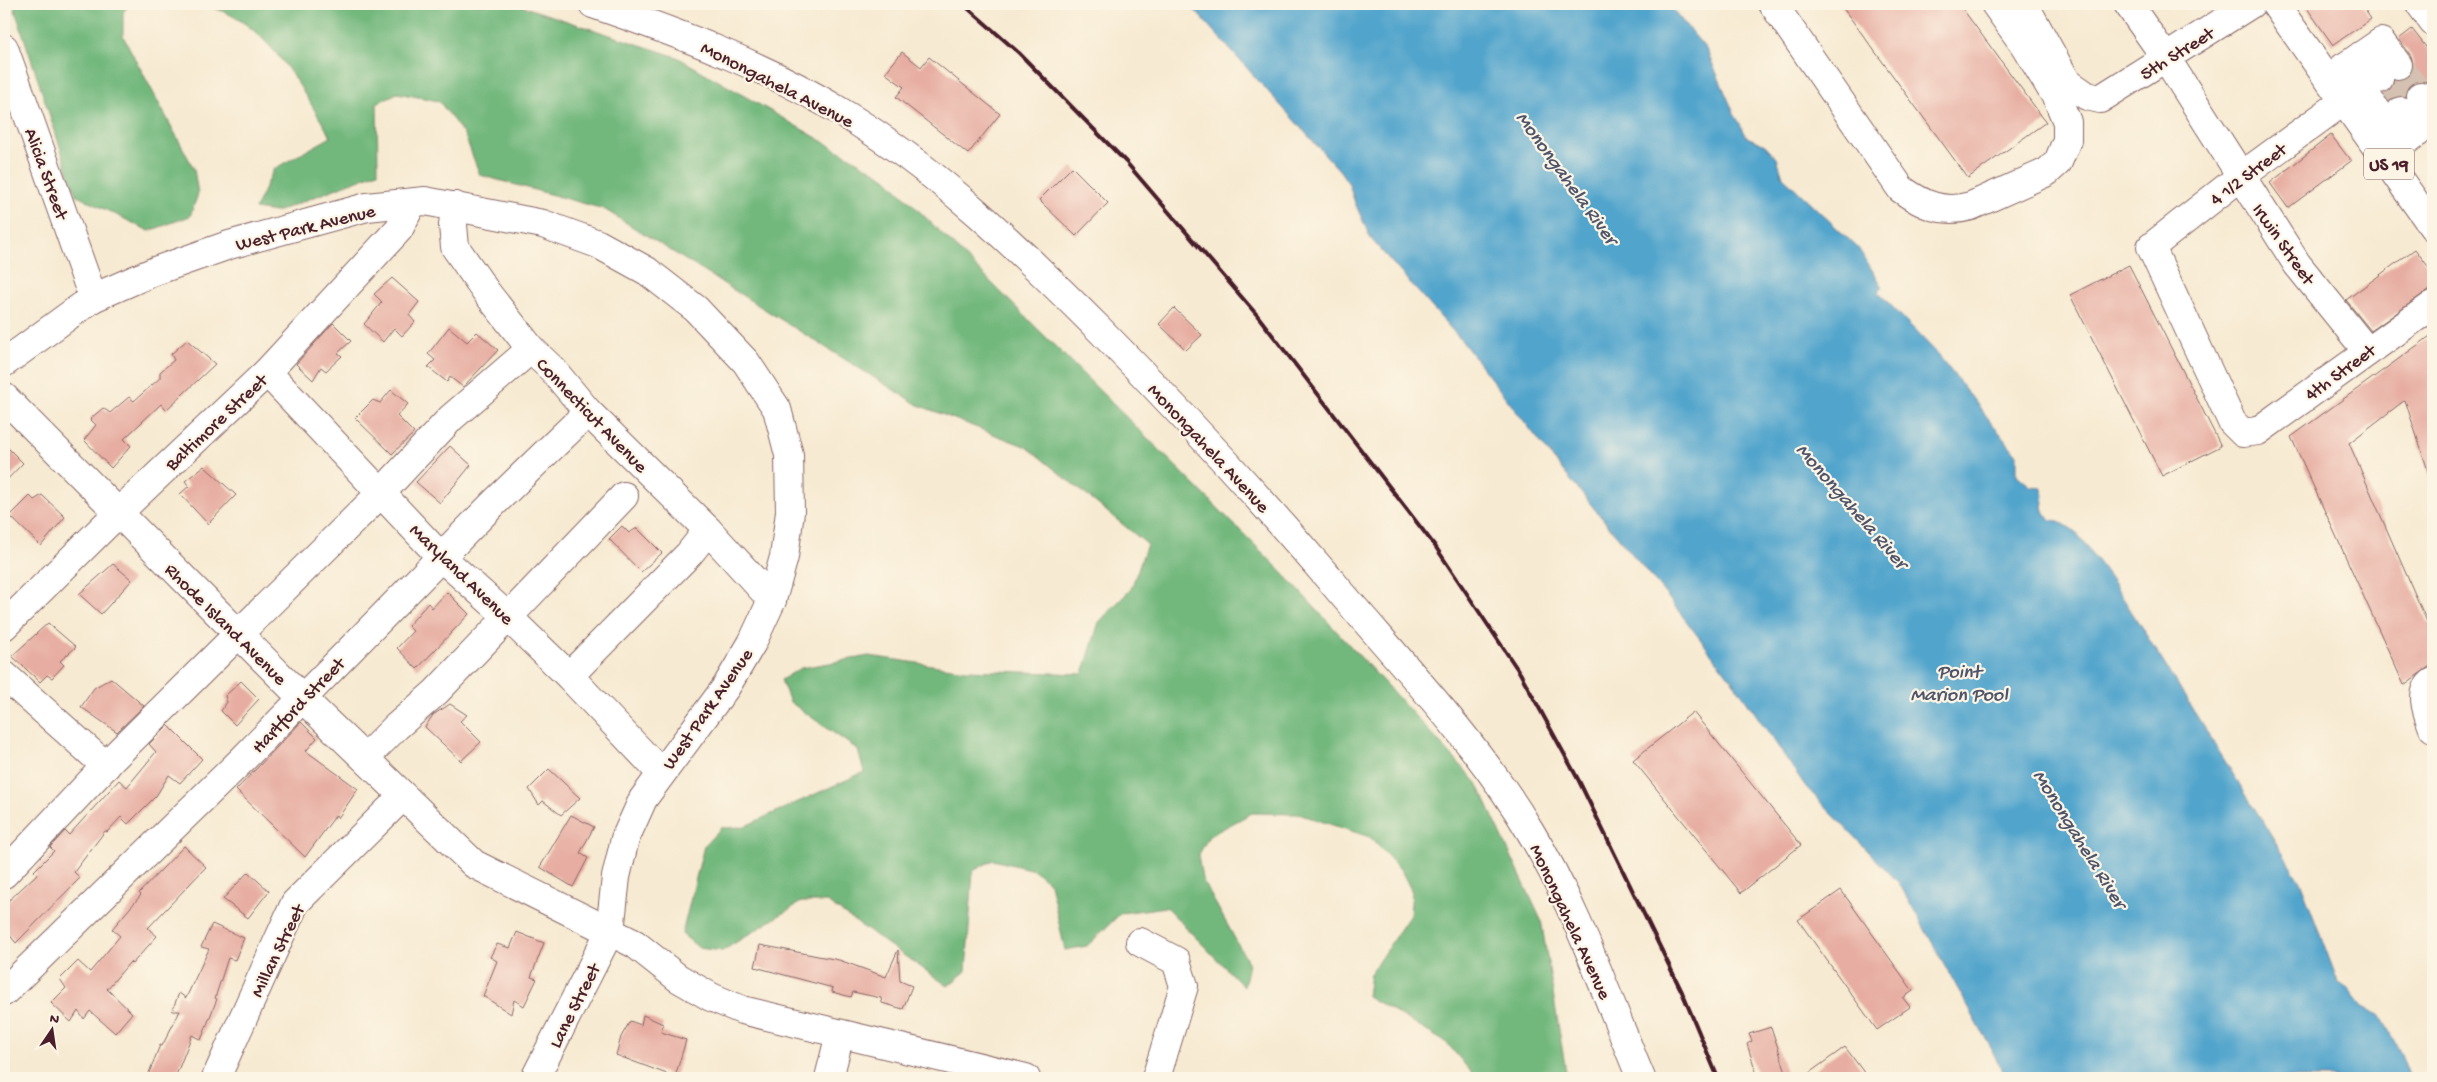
<svg xmlns="http://www.w3.org/2000/svg" width="2437" height="1082" font-family="'Gochi Hand',sans-serif">
	<rect width="100%" height="100%" fill="#fcf5e5"/>
	<filter id="ink" filterUnits="userSpaceOnUse"><feTurbulence type="fractalNoise" baseFrequency=".02" numOctaves="2"/><feDisplacementMap in="SourceGraphic" scale="10" xChannelSelector="R" yChannelSelector="G"/><feConvolveMatrix kernelMatrix="1 2 1 2 8 2 1 2 1" color-interpolation-filters="sRGB"/></filter>
	<filter id="wash" filterUnits="userSpaceOnUse"><feTurbulence type="fractalNoise" baseFrequency=".0096" numOctaves="4" result="noise"/><feDisplacementMap in="SourceGraphic" scale="20" xChannelSelector="R" yChannelSelector="G"/><feGaussianBlur stdDeviation="1.12" result="paint"/><feColorMatrix in="noise" values="0 0 0 0 0 0 0 0 0 0 0 0 0 0 0 0 0 1.4 0 .05"/><feComposite in="paint" operator="in"/></filter>
	<g filter="url(#wash)">
		<rect width="100%" height="100%" fill="#f7ead2"/>
		<g fill="#72b87d" stroke="#5e6c54">
			<polygon points="13,4 130,4 123,12 123,36 194,169 198,194 190,216 149,231 76,195"/>
			<path d="M196,4H515L677,57L886,178L1279,569L1477,783L1541,920L1567,1078H1476L1447,1043L1367,996L1370,974L1410,915L1412,892L1401,870L1370,837L1299,814L1252,813L1209,836L1198,856L1202,879L1249,964L1244,987L1166,907L1121,913L1087,946L1065,950L1050,883L1034,870L993,860L973,871L966,971L948,986L827,902H801L722,951L699,948L682,934L704,846L721,828L743,827L864,772L858,750L790,702L781,680L801,668L869,656L966,670L1083,674L1099,622L1131,589L1147,544L1027,447L918,405L604,209L480,175L465,136L439,101L397,93L377,103L378,172L276,212L255,209L274,169L331,137C298,84 264,13 196,4Z"/>
		</g>
		<polygon fill="#51a4cc" stroke="#4e627c" points="1189,4 1668,4 1706,49 1734,113 1747,137 1765,145 1777,158 1783,177 1858,248 1883,287 1878,292 1936,352 2017,455 2017,475 2030,486 2041,487 2044,495 2042,508 2050,520 2059,521 2076,532 2113,582 2300,881 2338,982 2348,989 2362,1007 2381,1016 2401,1054 2410,1078 2005,1078 1992,1050 1899,883 1806,787 1737,687 1667,596 1558,465 1461,340 1371,239 1355,203 1349,184 1340,171"/>
		<g id="blocks">
			<g fill="#e7ada2">
				<polygon points="1840,4 1959,4 2046,122 1968,178"/>
				<polygon points="2304,4 2361,4 2371,19 2333,45"/>
				<polygon points="2412,29 2433,56 2433,88 2426,82 2418,81 2410,84 2405,96 2399,96 2389,101 2384,93 2393,86 2394,80 2407,78 2412,71 2413,63 2411,56 2399,39"/>
				<polygon points="902,52 921,67 929,57 1000,114 968,154 896,97 904,87 885,73"/>
				<polygon points="2331,135 2351,161 2288,208 2270,183"/>
				<polygon points="1072,167 1108,203 1076,236 1039,200"/>
				<polygon points="2415,249 2433,273 2433,287 2371,331 2346,300"/>
				<polygon points="2129,265 2221,446 2162,476 2070,295"/>
				<polygon points="392,278 419,302 409,315 415,322 402,336 394,328 383,342 364,324 382,302 374,294"/>
				<polygon points="1174,308 1202,335 1186,350 1159,324"/>
				<polygon points="333,323 351,341 338,353 342,356 326,371 321,367 313,380 296,364"/>
				<polygon points="449,327 467,342 477,332 498,350 463,387 450,377 447,382 428,367 435,360 428,354"/>
				<polygon points="2433,334 2433,476 2430,477 2405,400 2349,443 2428,624 2433,619 2433,664 2404,685 2291,437"/>
				<polygon points="187,340 215,364 166,410 161,404 124,439 131,446 111,468 84,440 96,425 90,419 103,408 110,413 129,397 134,401 160,378 160,372 174,360 171,354"/>
				<polygon points="391,390 408,404 397,416 414,433 392,454 355,418 373,400 380,403"/>
				<polygon points="4,444 23,463 4,483"/>
				<polygon points="450,446 471,465 440,503 416,482"/>
				<polygon points="204,466 236,495 208,524 180,494 189,486 185,481"/>
				<polygon points="42,495 65,517 41,546 10,516 30,496 34,500"/>
				<polygon points="622,526 629,533 637,528 662,553 641,572 609,539"/>
				<polygon points="113,564 132,580 101,614 79,594"/>
				<polygon points="447,592 469,614 417,669 397,648 413,631 408,626 428,603 432,608"/>
				<polygon points="48,623 76,647 60,661 64,665 52,678 47,675 40,682 12,656"/>
				<polygon points="111,678 144,706 117,732 81,707 94,688"/>
				<polygon points="241,681 259,699 235,725 221,711 227,702 225,696"/>
				<polygon points="450,704 467,715 460,721 481,742 461,761 425,727 433,715"/>
				<polygon points="1693,712 1801,845 1741,893 1633,760"/>
				<polygon points="301,722 317,738 306,751 358,789 338,818 336,815 305,857 236,790"/>
				<polygon points="168,725 202,759 180,783 169,775 156,796 128,824 121,817 107,832 105,831 74,872 80,878 16,943 4,928 4,905 37,874 34,871 54,851 50,847 65,831 69,835 119,780 127,787 156,752 149,744"/>
				<polygon points="549,769 580,798 561,815 543,801 539,805 529,789"/>
				<polygon points="571,815 594,827 580,853 588,858 573,887 540,867"/>
				<polygon points="184,846 206,867 148,928 157,936 132,964 130,962 107,989 132,1013 115,1033 90,1011 84,1019 78,1011 71,1022 51,1003 66,988 60,979 78,961 90,972 120,936 112,929 141,895 139,893"/>
				<polygon points="248,872 269,891 248,918 223,899"/>
				<polygon points="1841,890 1913,991 1903,998 1910,1007 1877,1030 1798,920"/>
				<polygon points="212,924 244,938 235,960 228,958 215,998 217,999 201,1040 192,1035 175,1078 147,1078 160,1045 162,1046 180,1011 172,1011 179,993 186,998 209,949 201,947"/>
				<polygon points="517,932 544,943 531,977 537,979 524,1006 514,1000 511,1014 483,996 497,961 490,957 497,944 510,948"/>
				<polygon points="760,945 839,960 886,977 898,950 900,981 912,986 903,1009 882,1003 881,998 853,992 851,997 832,992 833,988 755,967"/>
				<polygon points="643,1015 663,1024 661,1032 686,1040 675,1077 616,1055 621,1037 630,1021 641,1025"/>
				<polygon points="1771,1027 1788,1078 1758,1078 1747,1044 1752,1041 1749,1034"/>
				<polygon points="1845,1047 1868,1078 1802,1078"/>
			</g>
		</g>
	</g>
	<g filter="url(#ink)">
		<use href="#blocks" fill-opacity="0" stroke="#876665" stroke-width="1"/>
		<g fill="none" stroke-linecap="round" stroke-linejoin="round">
			<g stroke="#d4c1b1" stroke-width="28" stroke-dasharray="28 14" stroke-linecap="butt">
				<polyline points="2398,65 2420,96"/>
				<polyline points="2379,79 2401,111"/>
			</g>
			<g stroke="#876665" stroke-width="30">
				<g id="minor">
					<path d="M593,4C678,33 764,65 841,112C939,170 1021,251 1101,331C1181,412 1258,496 1332,582C1398,660 1478,743 1530,831C1577,908 1606,995 1641,1078"/>
					<path d="M1773,4L1901,189C1923,205 1943,214 1971,206L2047,172L2058,162L2067,140V122L2058,100L2023,43L1995,4"/>
					<polyline points="2024,4 2067,82 2087,96 2100,99 2251,4"/>
					<polyline points="2128,4 2166,58 2297,264 2367,351"/>
					<polyline points="2420,4 2433,22"/>
					<polyline points="4,48 93,298"/>
					<polyline points="2362,55 2379,79"/>
					<polyline points="2344,67 2402,144"/>
					<polyline points="2330,77 2381,42 2398,65"/>
					<polyline points="2420,96 2433,113"/>
					<polyline points="2344,101 2240,177 2151,247 2232,422 2243,433 2258,431 2433,305"/>
					<polyline points="2401,111 2417,133"/>
					<polyline points="2388,155 2433,120"/>
					<polyline points="455,206 453,225 455,247 487,293 531,349 553,370 588,412 708,530 772,600"/>
					<polyline points="4,363 93,298 155,271 229,245 367,207 425,201 543,224 598,244 647,271 696,309 746,362 777,409 789,455 790,512 784,557 772,600 752,643 726,687 643,799 625,839 616,877 610,931 535,1078"/>
					<polyline points="267,372 442,558 507,616 569,676 661,773"/>
					<polyline points="4,397 302,698 474,864 635,944 678,978 711,997 742,1010 1026,1078"/>
					<polyline points="4,626 118,513 267,372 399,229 412,203"/>
					<polyline points="4,675 106,766"/>
					<polyline points="569,676 689,554 708,530"/>
					<path d="M2433,682C2418,693 2428,714 2433,728"/>
					<polyline points="365,758 396,727 436,692 624,496"/>
					<polyline points="4,874 114,757 382,492 451,418 531,349"/>
					<polyline points="1140,942 1176,961 1184,986 1156,1078"/>
					<polyline points="4,992 242,760 495,502 588,412"/>
					<polyline points="216,1078 295,903 403,796"/>
					<polyline points="829,1078 840,1034"/>
				</g>
			</g>
			<g stroke="#876665" stroke-width="30">
				<polyline id="major" points="2275,4 2433,227"/>
			</g>
			<use href="#minor" stroke="#fff" stroke-width="28"/>
			<use href="#major" stroke="#fff" stroke-width="28"/>
			<polyline stroke="#4a1f2b" stroke-width="4" points="963,4 1019,53 1126,162 1257,315 1435,546 1520,673 1579,781 1682,992 1718,1078"/>
		</g>
	</g>
	<g text-anchor="middle" stroke-width="4.5" stroke-linejoin="round" paint-order="stroke">
		<rect fill="#fcf5e5" stroke="#7f5f63" stroke-width="1" x="2364" y="148.5" width="50" height="31" rx="4"/>
		<g font-size="18" font-weight="bold" fill="#4a1f2b">
			<text x="2389" y="170">US 19</text>
		</g>
		<g font-size="19" fill="#4a1f2b" stroke="#fcf5e5">
			<text transform="translate(2176 52) rotate(-32)" y="7">5th Street</text>
			<text transform="translate(778 83) rotate(27)" y="7">Monongahela Avenue</text>
			<text transform="translate(48 173) rotate(70)" y="7">Alicia Street</text>
			<text transform="translate(2247 173) rotate(-37)" y="7">4 1/2 Street</text>
			<text transform="translate(305 226) rotate(-14)" y="7">West Park Avenue</text>
			<text transform="translate(2285 243) rotate(55)" y="7">Irwin Street</text>
			<text transform="translate(2339 371) rotate(-36)" y="7">4th Street</text>
			<text transform="translate(593 414) rotate(46)" y="7">Connecticut Avenue</text>
			<text transform="translate(215 421) rotate(-43)" y="7">Baltimore Street</text>
			<text transform="translate(1210 447) rotate(47)" y="7">Monongahela Avenue</text>
			<text transform="translate(463 573) rotate(44)" y="7">Maryland Avenue</text>
			<text transform="translate(227 623) rotate(45)" y="7">Rhode Island Avenue</text>
			<text transform="translate(297 704) rotate(-46)" y="7">Hartford Street</text>
			<text transform="translate(706 708) rotate(-55)" y="7">West Park Avenue</text>
			<text transform="translate(1572 921) rotate(65)" y="7">Monongahela Avenue</text>
			<text transform="translate(276 950) rotate(-64)" y="7">Millan Street</text>
			<text transform="translate(573 1005) rotate(-63)" y="7">Lane Street</text>
		</g>
		<g font-size="20" font-style="italic" fill="#4d546b" stroke="#fcf5e5">
			<text transform="translate(1568 177) rotate(54)" y="7">Monongahela River</text>
			<text transform="translate(1853 505) rotate(49)" y="7">Monongahela River</text>
			<text x="1959" y="677">Point<tspan x="1959" dy="23">Marion Pool</tspan></text>
			<text transform="translate(2081 838) rotate(58)" y="7">Monongahela River</text>
		</g>
	</g>
	<rect width="2437" height="1082" fill="none" stroke="#fcf5e5" stroke-width="20"/>
	<g transform="translate(52 1030) rotate(13)" stroke="#fcf5e5" stroke-width="4" paint-order="stroke">
	<path d="M0-4L9 19L0 12L-9 19Z" fill="#4a1f2b"/>
	<text y="-8" font-size="14" font-weight="bold" text-anchor="middle" fill="#4a1f2b">N</text>
	</g>
</svg>
